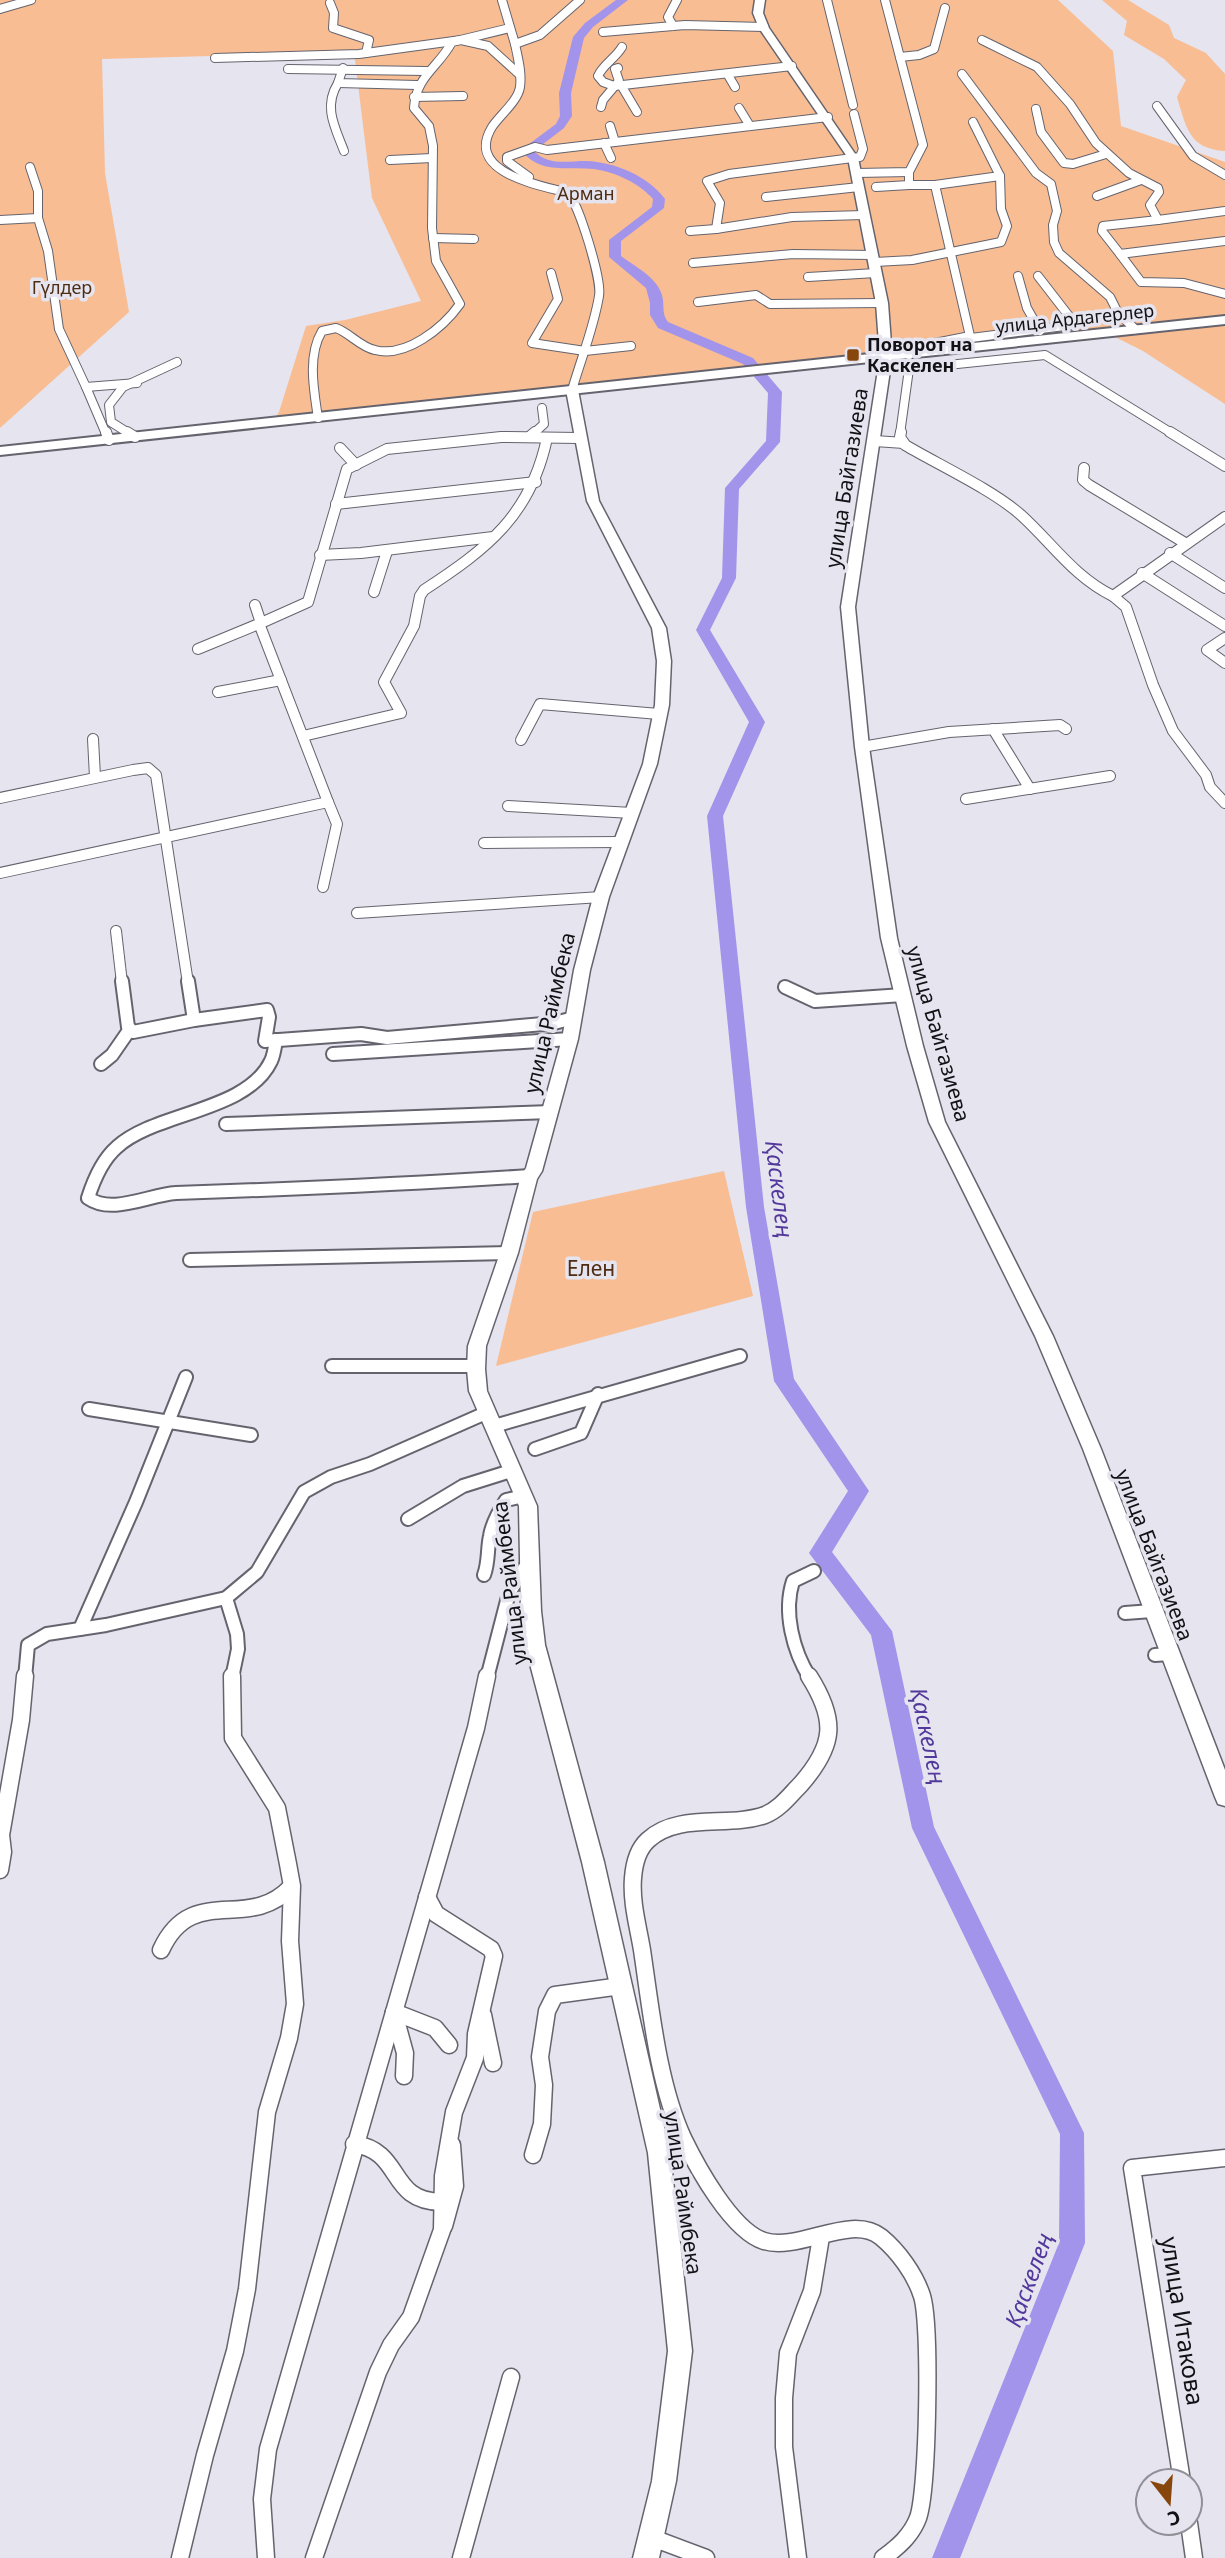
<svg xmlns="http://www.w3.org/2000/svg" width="1225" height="2558" font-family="'Noto Sans',sans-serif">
	<rect width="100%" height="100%" fill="#e5e4ef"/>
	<g fill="#f8bd93">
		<polygon points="0,0 1058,0 1113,51 1121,126 1225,162 1225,404 1143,351 1107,333 272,423 279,412 306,326 345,320 421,301 372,198 354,52 102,59 105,173 129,312 0,428"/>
		<path d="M1102,0H1128L1169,25L1174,38L1206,53L1225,74V151C1189,149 1186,127 1177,97L1186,80L1164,59L1124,35L1127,21Z"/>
		<polygon points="724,1171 753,1296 496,1366 533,1212"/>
	</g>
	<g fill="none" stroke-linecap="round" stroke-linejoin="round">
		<path fill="#a294ea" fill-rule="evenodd" d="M616,0H628L593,27L584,38L571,93L572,116L564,128L534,151C548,166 567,161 586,161C615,162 648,176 665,199L664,208L621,241V256C635,267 656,276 662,295C665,306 661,313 668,322L753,358L782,392L780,442L739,489L736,578L710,630L765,722L723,816L764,1207L794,1379L869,1491L832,1552L892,1631L934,1827L1084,2133L1085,2243L960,2558H932L1059,2243L1060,2134L912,1828L871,1635L809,1553L848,1491L774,1381L746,1207L707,816L749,722L696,630L722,578L725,488L766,441L768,393L743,364L658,328L650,315V303L646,288L609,257V240L652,207L653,199C639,183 615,172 594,169C567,166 540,175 521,150L556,124L560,116L559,93L573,37L585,23Z"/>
		<g stroke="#65646e" stroke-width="10">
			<g id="street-far3">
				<polyline points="502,0 515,44 540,35 580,0"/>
				<polyline points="827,0 853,105"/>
				<polyline points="330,3 334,13 333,28 369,40 366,53"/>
				<polyline points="0,9 31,0"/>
				<polyline points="673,26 668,17 677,0"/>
				<polyline points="603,32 685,25 764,27"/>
				<polyline points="982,40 1037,67 1070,104 1096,143 1129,173 1158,188 1159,192 1150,205 1158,220 1225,211"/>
				<path d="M515,44C518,58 522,73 520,87C518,101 500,115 492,127C464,173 540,185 568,193C579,204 602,280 599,296C594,327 581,359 572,390"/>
				<path d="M622,47C615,59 603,64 598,76L603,82L614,86L792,66"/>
				<polyline points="900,57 919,55 934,49 945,8"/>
				<polyline points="215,58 359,54 461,40 488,46 520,75"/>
				<polyline points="343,68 338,83 417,85"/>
				<polyline points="288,69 426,71"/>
				<polyline points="962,74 1036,173 1051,184 1057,211 1053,225 1054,242 1059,253 1110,297 1118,313 1135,329"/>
				<polyline points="728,75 735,87"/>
				<path d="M338,83C323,107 335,127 344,151"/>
				<polyline points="621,85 637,112"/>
				<polyline points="414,97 463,96"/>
				<polyline points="1157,106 1193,156 1225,175"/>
				<polyline points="601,107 603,100 619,81 615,69 618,68"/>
				<polyline points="739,108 750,126"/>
				<polyline points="1036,109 1041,132 1064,163 1073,164 1106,154"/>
				<polyline points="854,114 863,149 860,157 729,174 707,181 720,203 716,229 792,217 864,215"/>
				<polyline points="610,126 615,142"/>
				<polyline points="604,143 611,158"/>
				<polyline points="390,160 432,158"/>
				<polyline points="30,167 38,191 38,218"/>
				<polyline points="909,172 909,185 935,185"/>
				<polyline points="857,173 909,172 923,145 885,0"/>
				<polyline points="529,177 507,161 507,157 535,147 547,150 828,117"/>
				<polyline points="876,187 909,185"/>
				<polyline points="1097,196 1141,180"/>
				<polyline points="766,197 859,187"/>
				<polyline points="0,220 38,218 48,251 59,329 86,387 137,383"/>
				<polyline points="690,231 716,229"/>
				<polyline points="433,238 474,239"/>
				<polyline points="1225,241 1120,254 1141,282 1184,283 1225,294"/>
				<polyline points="1120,254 1102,231 1103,226 1158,220"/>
				<polyline points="875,262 912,260 1001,242 1007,226 1001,209 1000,176"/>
				<polyline points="693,263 793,254 873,255"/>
				<polyline points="551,273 558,299 532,343 585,351 631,346"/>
				<polyline points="1018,276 1027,308 1040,331"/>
				<polyline points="808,277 876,273"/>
				<polyline points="698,302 756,295 770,304 882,303"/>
				<polyline points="963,339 1072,325 1072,320 1038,276"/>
				<polyline points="909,355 915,347 970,336 935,185 1000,176 973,122"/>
				<polyline points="86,387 106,434"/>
				<path d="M318,418C314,391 307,356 322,331L336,328C350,333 360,347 375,350C406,358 443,328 460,304L436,261L432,228L433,146L429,126L414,108C416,76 438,68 452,42L510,28"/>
				<polyline points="130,434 111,422 109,405 123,387 177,362"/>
				<polyline points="533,434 544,424 542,408"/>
				<polyline points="900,434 909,369 1045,355 1173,434"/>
			</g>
		</g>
		<g stroke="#65646e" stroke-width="12">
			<g id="street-far2">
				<polyline points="106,432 109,440"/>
				<polyline points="127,432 135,437"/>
				<path d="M901,432L900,437L905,445C939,465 993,490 1021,515C1052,543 1074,577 1113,596L1225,517"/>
				<polyline points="1170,432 1225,466"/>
				<polyline points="529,437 535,432"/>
				<polyline points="875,441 904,443"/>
				<polyline points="340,448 356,465"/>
				<polyline points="1084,468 1083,480 1089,485 1185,543"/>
				<polyline points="336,504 536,482"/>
				<polyline points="1170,553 1225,588"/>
				<polyline points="320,555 361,553 493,537"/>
				<polyline points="1142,573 1225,626"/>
				<polyline points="374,592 387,551"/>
				<polyline points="1113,596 1126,607 1153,685 1173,731 1206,775 1210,787 1225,803"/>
				<polyline points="1225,638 1207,650 1225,663"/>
				<polyline points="198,649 261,623 255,605"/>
				<polyline points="218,692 281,680"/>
				<polyline points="993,729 1030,789"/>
				<path d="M303,736L401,713L384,682L414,626L420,596L424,590C487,549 531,515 547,438"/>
				<polyline points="93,739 95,777"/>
				<polyline points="521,740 540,704 659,714"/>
				<polyline points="862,747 949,732 1060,725 1066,729"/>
				<polyline points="0,798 133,770 148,768 156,775 188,983"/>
				<polyline points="966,799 1110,776"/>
				<polyline points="508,806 632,813"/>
				<polyline points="484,843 620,842"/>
				<polyline points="0,873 328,802 260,626 261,623 308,602 347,469 387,449 501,437 579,438"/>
				<polyline points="323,887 337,824 328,802"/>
				<polyline points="357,913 601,897"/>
				<polyline points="116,931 122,983"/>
			</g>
		</g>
		<g stroke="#65646e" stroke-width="16">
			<g id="street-far1">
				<polyline points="122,981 128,1027 133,1032 194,1020"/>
				<polyline points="188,981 194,1020 267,1010 269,1017 265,1041 361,1034 387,1038 554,1023 574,1018"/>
				<polyline points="785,987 815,1001 903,995"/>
				<path d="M276,1040C275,1046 274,1055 271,1061C247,1112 155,1112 117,1147C102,1160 94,1179 88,1198C112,1215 148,1195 176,1193C293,1189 411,1184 529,1176"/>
				<polyline points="333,1054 570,1039"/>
				<polyline points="101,1064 112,1055 130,1029"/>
				<polyline points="226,1124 551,1112"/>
				<polyline points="190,1260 509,1253"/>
				<polyline points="332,1366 476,1366"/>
				<polyline points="89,1409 251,1435"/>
				<polyline points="494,1426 740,1356"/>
				<polyline points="535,1449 581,1433 598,1394"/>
				<polyline points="408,1519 463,1486 514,1470"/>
				<path d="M484,1575C489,1562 487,1549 490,1536C492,1523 499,1511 506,1500L524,1496"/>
				<polyline points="226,1598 237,1634 238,1649 232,1678"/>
				<polyline points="1125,1613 1152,1611"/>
				<polyline points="80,1629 136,1502 186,1377"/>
				<polyline points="1155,1655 1169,1654"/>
				<polyline points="25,1678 28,1645 47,1634 106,1625 226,1598 257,1572 304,1492 331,1477 370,1464 488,1412"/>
				<polyline points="487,1678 509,1593 530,1559"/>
				<path d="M810,1678C793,1651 783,1612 793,1581L814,1571"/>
			</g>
		</g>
		<g stroke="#65646e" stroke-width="19">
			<g id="street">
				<path d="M809,1676C837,1720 835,1745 801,1784C790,1795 780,1809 765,1815C729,1828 678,1812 648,1840C638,1849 634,1865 633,1878C631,1902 638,1926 642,1950C651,2010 658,2083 683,2138C697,2167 732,2231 764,2241C799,2252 851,2213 881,2237C898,2251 915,2274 922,2296C931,2325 928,2490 918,2518C911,2536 898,2547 883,2558"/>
				<polyline points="0,1870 3,1852 1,1835 21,1720 25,1676"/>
				<path d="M161,1950C192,1882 248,1933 291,1887"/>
				<polyline points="394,2012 435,2028 449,2045"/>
				<polyline points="394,2013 405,2053 404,2076"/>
				<polyline points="483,2015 493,2063"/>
				<path d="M354,2144C404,2151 387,2201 441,2202"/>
				<polyline points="533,2155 542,2124 544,2085 540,2057 547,2011 555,1995 621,1986"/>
				<polyline points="444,2226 455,2186 452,2145"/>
				<polyline points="1182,2481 1132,2168 1225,2158"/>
				<polyline points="1189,2523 1194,2558"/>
				<polyline points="650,2537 706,2558"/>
				<polyline points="180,2558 205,2455 235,2351 247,2289 267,2112 289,2038 295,2004 290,1941 292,1886 288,1864 277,1808 233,1738 232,1676"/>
				<polyline points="266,2558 262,2499 268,2449 476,1728 487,1676"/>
				<polyline points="314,2558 378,2372 391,2345 411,2317 442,2230 443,2176 454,2112 475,2058 476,2034 494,1956 491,1949 436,1914 427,1897"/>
				<polyline points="461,2558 511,2377"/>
				<polyline points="798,2558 784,2447 784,2398 788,2353 812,2291 821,2237"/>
			</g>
		</g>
		<g stroke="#65646e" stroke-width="3">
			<g id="secondary">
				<polygon points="755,0 765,0 763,13 769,28 858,158 888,303 892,357 855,607 869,747 897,938 923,1046 945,1122 1053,1336 1101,1449 1225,1770 1225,1806 1218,1804 1215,1797 1083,1449 1035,1336 929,1122 907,1046 881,938 855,747 841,607 880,357 876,303 848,158 759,28 753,13"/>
				<polygon points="572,386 578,390 599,501 666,628 671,661 669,705 657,764 609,897 590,970 578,1039 542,1171 537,1179 518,1253 486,1346 485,1369 487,1391 537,1506 541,1611 545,1645 604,1862 670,2153 692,2351 676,2481 659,2558 633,2558 652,2481 668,2351 648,2153 582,1862 525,1645 521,1611 519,1506 469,1391 467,1369 468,1346 500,1253 521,1176 526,1168 562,1039 574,970 593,897 643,764 655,705 657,661 652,628 587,501 566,390"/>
			</g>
		</g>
		<g stroke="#65646e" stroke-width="4">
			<polygon id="primary" points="1225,316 1225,324 0,455 0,447"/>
		</g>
		<use href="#street-far3" stroke="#fff" stroke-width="8"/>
		<use href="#street-far2" stroke="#fff" stroke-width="10"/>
		<use href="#street-far1" stroke="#fff" stroke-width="12"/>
		<use href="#street" stroke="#fff" stroke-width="16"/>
		<use href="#secondary" fill="#fff" fill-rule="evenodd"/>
		<use href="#primary" fill="#fff" fill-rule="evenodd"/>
	</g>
	<rect fill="#86460c" stroke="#e5e4ef" stroke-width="2.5" x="846" y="348" width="14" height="14" rx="3.5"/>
	<g text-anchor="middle" stroke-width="7" stroke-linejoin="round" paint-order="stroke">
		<g font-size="18" fill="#4d2c13" stroke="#e5e4ef">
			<text x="586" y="200">Арман</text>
			<text x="62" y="294">Гүлдер</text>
		</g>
		<g font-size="18" fill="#121115" stroke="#e5e4ef">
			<text transform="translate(1075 319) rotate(-6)" y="6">улица Ардагерлер</text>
		</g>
		<g font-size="18" font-weight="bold" fill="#121115" stroke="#e5e4ef" text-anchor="start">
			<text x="867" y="351">Поворот на<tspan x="867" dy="21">Каскелен</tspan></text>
		</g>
		<g font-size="21" fill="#121115" stroke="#e5e4ef">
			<text transform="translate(847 478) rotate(-81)" y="7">улица Байгазиева</text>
			<text transform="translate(550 1013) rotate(-77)" y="7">улица Раймбека</text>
			<text transform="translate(938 1034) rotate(74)" y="7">улица Байгазиева</text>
			<text transform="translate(1154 1555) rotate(69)" y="7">улица Байгазиева</text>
			<text transform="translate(510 1583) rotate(-97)" y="7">улица Раймбека</text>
			<text transform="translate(683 2193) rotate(82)" y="7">улица Раймбека</text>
		</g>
		<g font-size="21" fill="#4d2c13" stroke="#e5e4ef">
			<text x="591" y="1276">Елен</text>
		</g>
		<g font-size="23" font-style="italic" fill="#52389b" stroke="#e5e4ef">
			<text transform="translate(779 1189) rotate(83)" y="8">Қаскелең</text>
			<text transform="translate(928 1736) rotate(78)" y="8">Қаскелең</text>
			<text transform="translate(1029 2280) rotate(-70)" y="8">Қаскелең</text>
		</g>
		<g font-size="24" fill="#121115" stroke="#e5e4ef">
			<text transform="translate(1182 2321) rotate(81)" y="8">улица Итакова</text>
		</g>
	</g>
	<g transform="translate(1169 2502) rotate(163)"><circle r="33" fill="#e5e4ef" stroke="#919098" stroke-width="2"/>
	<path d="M0-5L12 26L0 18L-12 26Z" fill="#86460c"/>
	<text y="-10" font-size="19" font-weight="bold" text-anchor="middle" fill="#121115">С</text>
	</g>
</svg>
